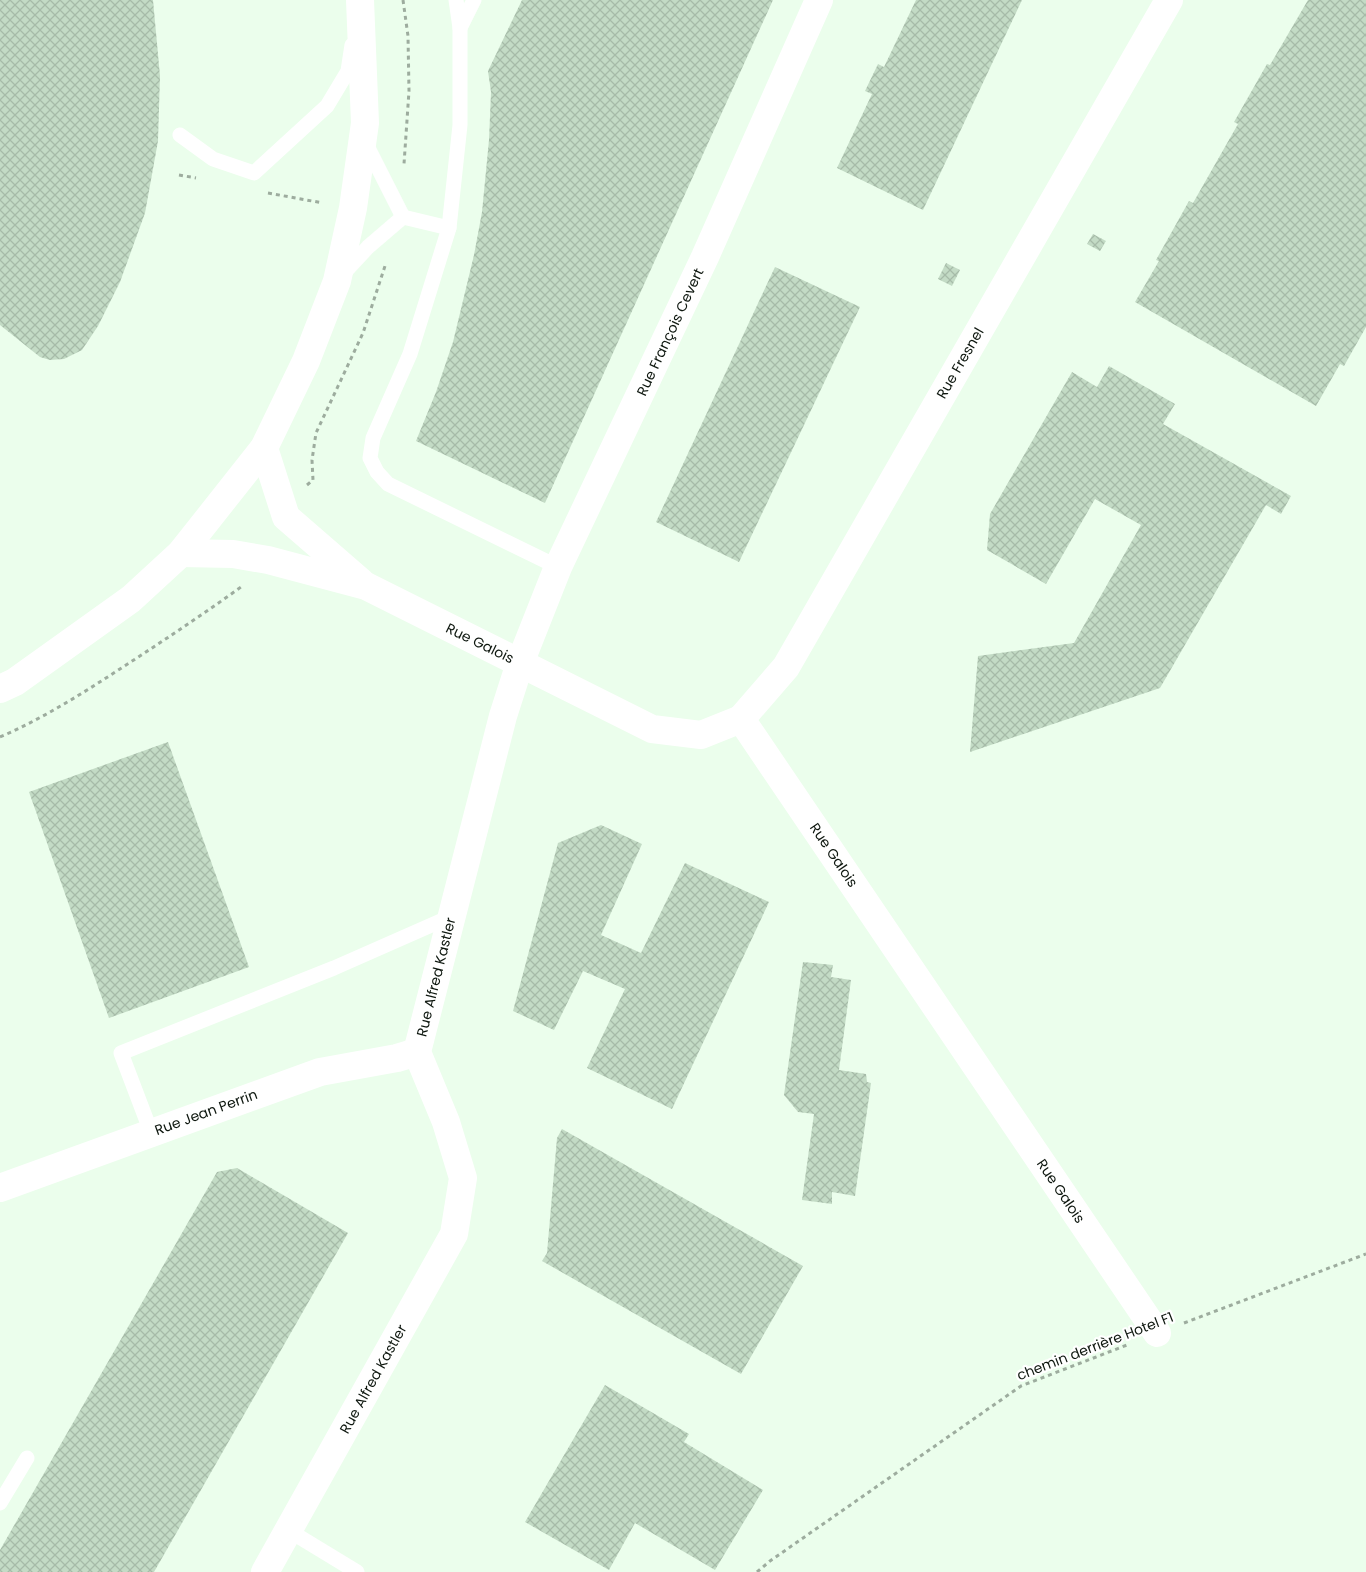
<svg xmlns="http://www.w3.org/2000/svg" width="1366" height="1572" font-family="Poppins,sans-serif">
	<defs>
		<pattern id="building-cross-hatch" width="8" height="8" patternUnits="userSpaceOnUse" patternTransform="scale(1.25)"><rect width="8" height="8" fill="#c3dbc5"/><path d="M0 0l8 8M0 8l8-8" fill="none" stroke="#a6bba8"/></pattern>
	</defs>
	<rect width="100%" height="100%" fill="#ebfeec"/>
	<g fill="url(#building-cross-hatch)">
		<polygon points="0,0 153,0 160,76 158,141 145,213 120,282 98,326 82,350 64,359 50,360 40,357 0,325"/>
		<polygon points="522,0 773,0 545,503 416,441 436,392 453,342 474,255 482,212 489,140 491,92 488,71"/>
		<polygon points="916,0 1022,0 923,210 837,168 872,94 865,91 878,64 884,67"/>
		<polygon points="1308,0 1366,0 1366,327 1344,366 1340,364 1316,406 1135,302 1159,261 1156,260 1189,201 1193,203 1238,124 1234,122 1267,64 1270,65"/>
		<polygon points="1093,234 1106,241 1100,251 1087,244"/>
		<polygon points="946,263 960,270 952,286 938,279"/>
		<polygon points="775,267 860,307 739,562 656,522"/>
		<polygon points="1109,366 1175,404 1163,424 1291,496 1281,514 1266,505 1160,688 970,752 978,656 1074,643 1141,525 1095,499 1046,584 987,550 990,514 1072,372 1097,387"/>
		<polygon points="168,742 249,967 109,1018 29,792"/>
		<polygon points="601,825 642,844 601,935 641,953 685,863 769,902 672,1109 587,1068 625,989 583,971 554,1030 513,1011 558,843"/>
		<polygon points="803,962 833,965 831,977 851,980 839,1070 866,1074 867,1082 871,1083 855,1196 832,1192 832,1204 802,1200 814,1114 798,1112 784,1095"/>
		<polygon points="562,1129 803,1266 741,1374 542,1261 547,1253 557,1138"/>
		<polygon points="237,1168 348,1233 154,1572 0,1572 0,1550 217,1172"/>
		<polygon points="605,1385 689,1434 684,1442 763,1490 715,1570 635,1523 609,1570 525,1522"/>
	</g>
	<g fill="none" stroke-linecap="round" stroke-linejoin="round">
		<g stroke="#9dac9e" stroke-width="3" stroke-dasharray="4 4" stroke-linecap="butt">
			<polyline points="403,0 408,36 409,91 404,164"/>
			<polyline points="179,175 196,178"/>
			<polyline points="268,193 323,203"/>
			<polyline points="307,485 313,480 312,460 316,433 363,333 385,266"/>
			<path d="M0,737C44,718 83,693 123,667C163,641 202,615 241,587"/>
			<polyline points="1184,1323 1366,1254"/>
			<polyline points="757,1572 770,1561 1021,1386 1127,1345"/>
		</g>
		<g stroke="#fff" stroke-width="15">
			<polyline points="456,0 460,28 460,125 449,228 410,354 373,438 370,458 377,472 388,484 558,567"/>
			<polyline points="460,28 474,0"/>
			<polyline points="180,135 213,159 254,173 327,106 348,71 352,45"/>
			<polyline points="403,217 449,228"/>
			<polyline points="343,274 368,247 403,217 364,140"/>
			<polyline points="151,1132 121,1053 334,968 452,916"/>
			<polyline points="0,1503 27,1458"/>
			<polyline points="288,1530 357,1572"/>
		</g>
		<g stroke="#fff" stroke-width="28">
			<polyline points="264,448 286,517 361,582"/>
			<polyline points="181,553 233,554 268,560 366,586 652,729 701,735 741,719 1157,1333"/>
			<polyline points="0,689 15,682 131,599 181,553 264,448 306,361 337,281 353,208 365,123 360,0"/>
			<polyline points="741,719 786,667 1169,0"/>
			<polyline points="0,1188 320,1072 397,1058 417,1052"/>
			<polyline points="265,1572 454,1234 463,1178 446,1122 417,1052 503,716 520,663 558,567 705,257 819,0"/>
		</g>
	</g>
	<g text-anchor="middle" stroke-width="4.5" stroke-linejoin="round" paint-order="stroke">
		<g font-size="14" fill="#0d160e" stroke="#fff">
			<text transform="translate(670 332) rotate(-65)" y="5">Rue François Cevert</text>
			<text transform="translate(960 363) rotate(-60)" y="5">Rue Fresnel</text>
			<text transform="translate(480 643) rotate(26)" y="5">Rue Galois</text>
			<text transform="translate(834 855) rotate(56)" y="5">Rue Galois</text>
			<text transform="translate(436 977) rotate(-76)" y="5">Rue Alfred Kastler</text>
			<text transform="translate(206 1112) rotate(-20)" y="5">Rue Jean Perrin</text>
			<text transform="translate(1061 1191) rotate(56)" y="5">Rue Galois</text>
			<text transform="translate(1095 1346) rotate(-21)" y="5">chemin derrière Hotel F1</text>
			<text transform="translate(373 1379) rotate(-61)" y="5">Rue Alfred Kastler</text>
		</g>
	</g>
</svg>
